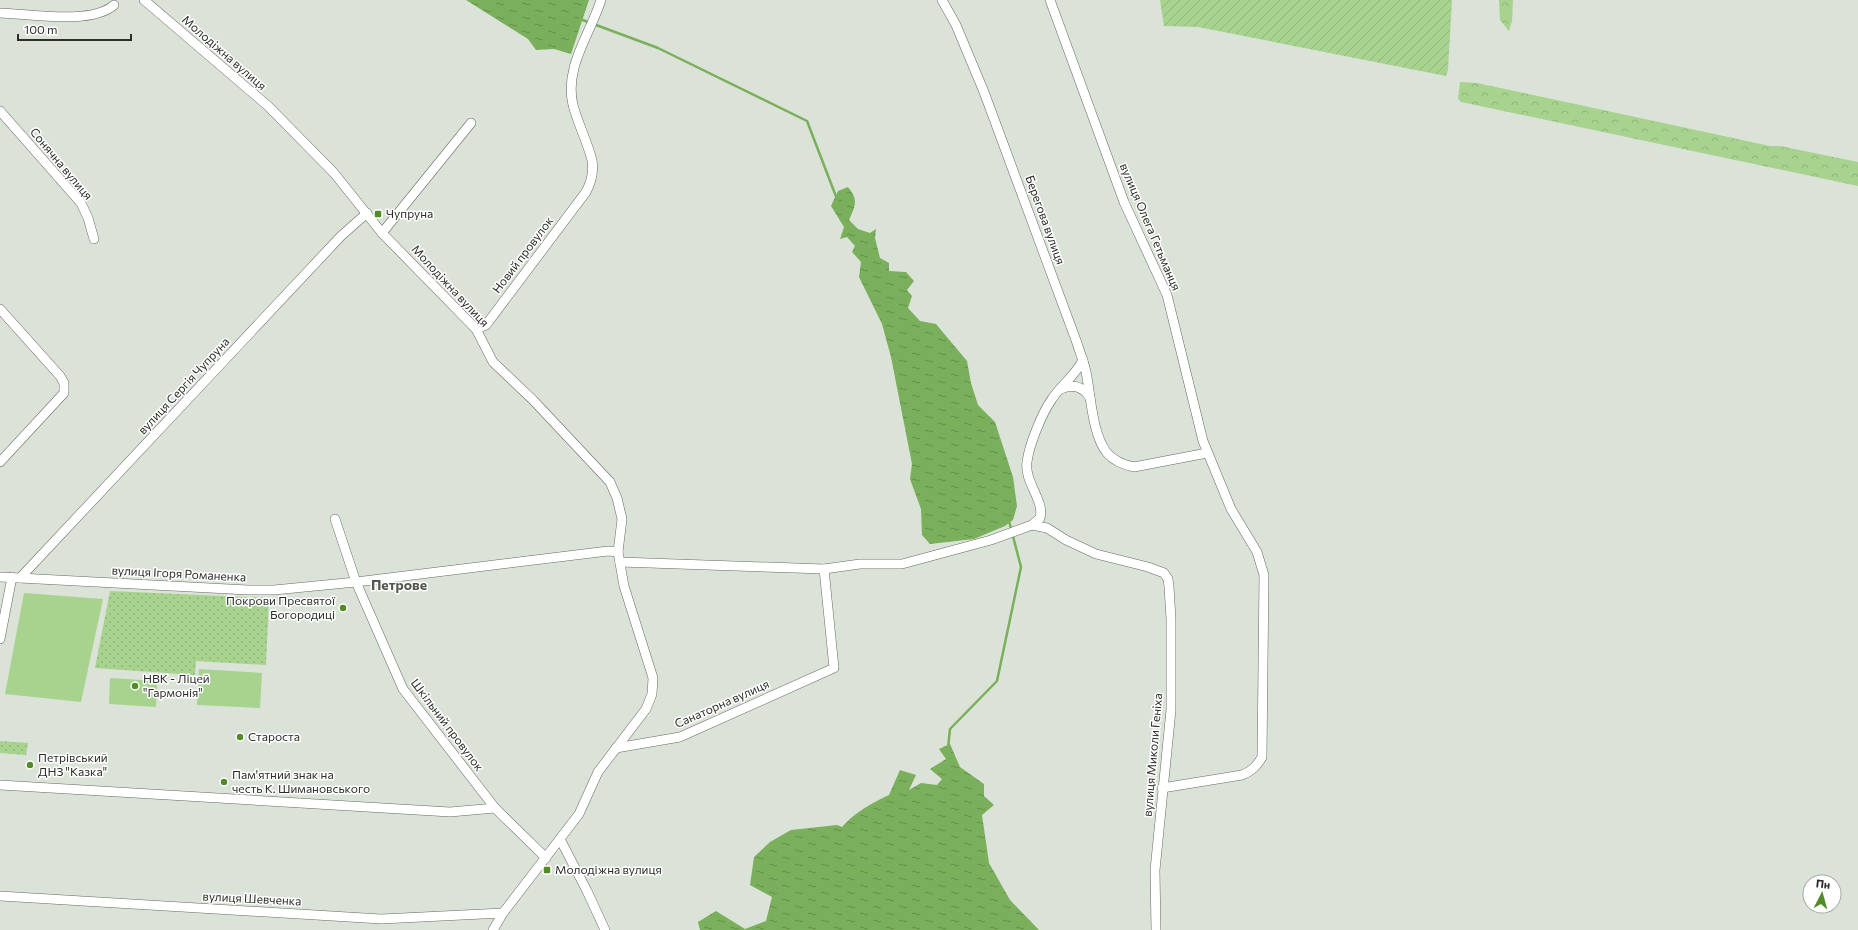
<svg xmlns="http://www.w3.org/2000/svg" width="1858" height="930" font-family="Commissioner,sans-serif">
	<defs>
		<pattern id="grass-dots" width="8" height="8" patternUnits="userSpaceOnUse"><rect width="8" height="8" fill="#a7d38e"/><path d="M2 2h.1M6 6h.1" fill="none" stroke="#90b57a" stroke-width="1.8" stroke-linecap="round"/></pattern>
		<pattern id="forest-crowns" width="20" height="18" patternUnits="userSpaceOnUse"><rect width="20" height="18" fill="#a7d38e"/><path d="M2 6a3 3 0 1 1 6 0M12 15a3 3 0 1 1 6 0" fill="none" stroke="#90b57a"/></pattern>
		<pattern id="garden-furrows" width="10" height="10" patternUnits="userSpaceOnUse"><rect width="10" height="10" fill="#a7d38e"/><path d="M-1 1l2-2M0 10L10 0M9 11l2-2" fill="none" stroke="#90b57a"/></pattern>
		<pattern id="water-ripples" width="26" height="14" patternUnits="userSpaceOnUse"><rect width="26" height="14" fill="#7aaf5b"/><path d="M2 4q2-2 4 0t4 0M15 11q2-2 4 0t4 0" fill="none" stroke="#648f4b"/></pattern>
	</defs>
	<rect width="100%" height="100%" fill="#dbe2d7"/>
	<g fill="url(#grass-dots)">
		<polygon points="110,591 269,598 266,665 196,661 195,675 95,668"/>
		<polygon points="0,741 28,743 26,755 0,753"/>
	</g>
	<g fill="url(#forest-crowns)">
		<polygon points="1499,0 1513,0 1512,21 1509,31 1500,20"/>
		<polygon points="1460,82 1477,83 1770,146 1780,146 1858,162 1858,186 1461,102 1458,99"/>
	</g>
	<polygon fill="url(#garden-furrows)" points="1160,0 1452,0 1448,69 1446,76 1198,27 1164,26"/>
	<g fill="#a7d38e">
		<polygon points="24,593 103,599 81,702 5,694"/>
		<polygon points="199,669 262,673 260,708 197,705"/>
		<polygon points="110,678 157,681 156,707 109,704"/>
	</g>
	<g fill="url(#water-ripples)">
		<polygon points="466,0 589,0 571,54 554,49 536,50 528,39"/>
		<path d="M848,187C859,200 855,206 849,220L858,229L870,233L876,229L875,238L880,258L889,263V271L906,272L914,281L907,290L912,296L908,308L920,321L936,324L967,361L971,383L978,405L995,422L1013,477L1017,506L1013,520L1005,526L974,539L930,544L922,535L921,509L910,479L912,464L891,357L882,324L859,277L861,262L852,252L855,246L847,237L840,239L844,227L831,206L838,191Z"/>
		<path d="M950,744L960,767L984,784V796L994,805L982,815L989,863L1010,900L1039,930H700L698,922L716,911L745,929L766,921L772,897L750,885L754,857L770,842L791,830L837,825L842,827C855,812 872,803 889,795L900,770L916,775L909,790L921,783L937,785L942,779L930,769L946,759L939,749Z"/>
	</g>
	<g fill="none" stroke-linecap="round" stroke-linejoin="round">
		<g stroke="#7aaf5b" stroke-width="2.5">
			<polyline points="580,19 658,48 807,121 837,199"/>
			<polyline points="948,748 950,729 997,681 1021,567 1009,521"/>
		</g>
		<g stroke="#646b61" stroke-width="10">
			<g id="minor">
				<polyline points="144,0 268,106 334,173 382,233 476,329 493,362 533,400 610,482 617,498 622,519 618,552 624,586 653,678 652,694 646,709 598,772 579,814 503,913 493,930"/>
				<path d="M942,0L956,25L984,92L1077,343C1080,353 1084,362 1086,372C1091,396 1092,434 1107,453C1114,461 1124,465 1134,467L1207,453"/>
				<path d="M1050,0L1124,202L1167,295L1203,441L1231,509L1257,552L1264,575L1262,757C1257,766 1252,771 1242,775L1162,788"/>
				<path d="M0,13C30,14 92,25 114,5"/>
				<polyline points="0,111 81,203 88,218 94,239"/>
				<polyline points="382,233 471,123"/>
				<polyline points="0,309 60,376 64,383 64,393 0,462"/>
				<path d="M476,329L486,325L586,192C592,181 594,172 592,160C587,141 578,124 573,105C564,67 590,35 601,0"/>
				<path d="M1061,389C1073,384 1083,386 1090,398"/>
				<polyline points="335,519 356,582 403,689 495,808 546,858"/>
				<path d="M1032,525L1040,518C1045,501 1024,482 1027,462C1029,445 1042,413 1052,399C1061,385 1075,376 1083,360"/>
				<polyline points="620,562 824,569 860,564 902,564 991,540 1032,525 1047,528 1066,540 1096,554 1148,567 1164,573 1168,579 1169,587 1171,619 1171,710 1155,870 1156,930"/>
				<polyline points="0,577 248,590 274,590 356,582 608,551 618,552"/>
				<polyline points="20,578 341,236 367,213"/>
				<polyline points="0,639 12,577"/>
				<polyline points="616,748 680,737 834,668 824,569"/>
				<polyline points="0,785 450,812 495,808"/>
				<polyline points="560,839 587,891 605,930"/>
				<polyline points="0,896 381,919 503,913"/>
			</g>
		</g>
		<use href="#minor" stroke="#fff" stroke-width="9"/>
	</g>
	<g fill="#528b28" stroke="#fff" stroke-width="1.5">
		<rect x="374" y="210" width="8" height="8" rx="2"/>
		<circle cx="343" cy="608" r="4"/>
		<circle cx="135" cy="686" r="4"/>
		<circle cx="240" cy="737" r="4"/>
		<circle cx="30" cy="765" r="4"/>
		<circle cx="224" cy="782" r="4"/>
		<rect x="543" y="866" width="8" height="8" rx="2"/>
	</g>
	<g text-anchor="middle" stroke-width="3" stroke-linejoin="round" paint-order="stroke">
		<g font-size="12" fill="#2b2d29" stroke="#fff">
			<text transform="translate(224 53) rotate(41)" y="4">Молодіжна вулиця</text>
			<text transform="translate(61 164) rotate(50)" y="4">Сонячна вулиця</text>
			<text transform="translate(1045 220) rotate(70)" y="4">Берегова вулиця</text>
			<text transform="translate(1150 227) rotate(67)" y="4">вулиця Олега Гетьманця</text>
			<text transform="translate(523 255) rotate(-53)" y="4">Новий провулок</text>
			<text transform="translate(450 286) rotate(47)" y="4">Молодіжна вулиця</text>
			<text transform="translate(184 386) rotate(-47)" y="4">вулиця Сергія Чупруна</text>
			<text transform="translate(179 574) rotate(3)" y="4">вулиця Ігоря Романенка</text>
			<text transform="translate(722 704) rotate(-24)" y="4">Санаторна вулиця</text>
			<text transform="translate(447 725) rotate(53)" y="4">Шкільний провулок</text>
			<text transform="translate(1153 755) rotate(-85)" y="4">вулиця Миколи Геніха</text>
			<text transform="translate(252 899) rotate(3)" y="4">вулиця Шевченка</text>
		</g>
		<g font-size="12" fill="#2b2d29" stroke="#fff" text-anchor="start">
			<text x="386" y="218">Чупруна</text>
			<text x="335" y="605" text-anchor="end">Покрови Пресвятої<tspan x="335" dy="14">Богородиці</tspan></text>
			<text x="143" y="683">НВК - Ліцей<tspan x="143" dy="14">"Гармонія"</tspan></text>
			<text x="248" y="741">Староста</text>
			<text x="38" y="762">Петрівський<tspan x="38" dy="14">ДНЗ "Казка"</tspan></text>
			<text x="232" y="779">Пам'ятний знак на<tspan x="232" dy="14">честь К. Шимановського</tspan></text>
			<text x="555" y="874">Молодіжна вулиця</text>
		</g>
		<g font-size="14" font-weight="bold" fill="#535950" stroke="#fff">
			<text x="399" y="590">Петрове</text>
		</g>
	</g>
	<g transform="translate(1822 894) rotate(6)"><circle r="19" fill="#ffffff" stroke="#aaaba9"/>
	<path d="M0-3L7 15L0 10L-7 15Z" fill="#528b28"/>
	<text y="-6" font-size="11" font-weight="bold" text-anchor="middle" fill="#2b2d29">Пн</text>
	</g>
	<path d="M18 34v6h113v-6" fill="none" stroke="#2b2d29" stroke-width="2"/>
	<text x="24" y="34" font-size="12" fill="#2b2d29" stroke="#ffffff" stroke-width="3" paint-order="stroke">100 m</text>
</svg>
